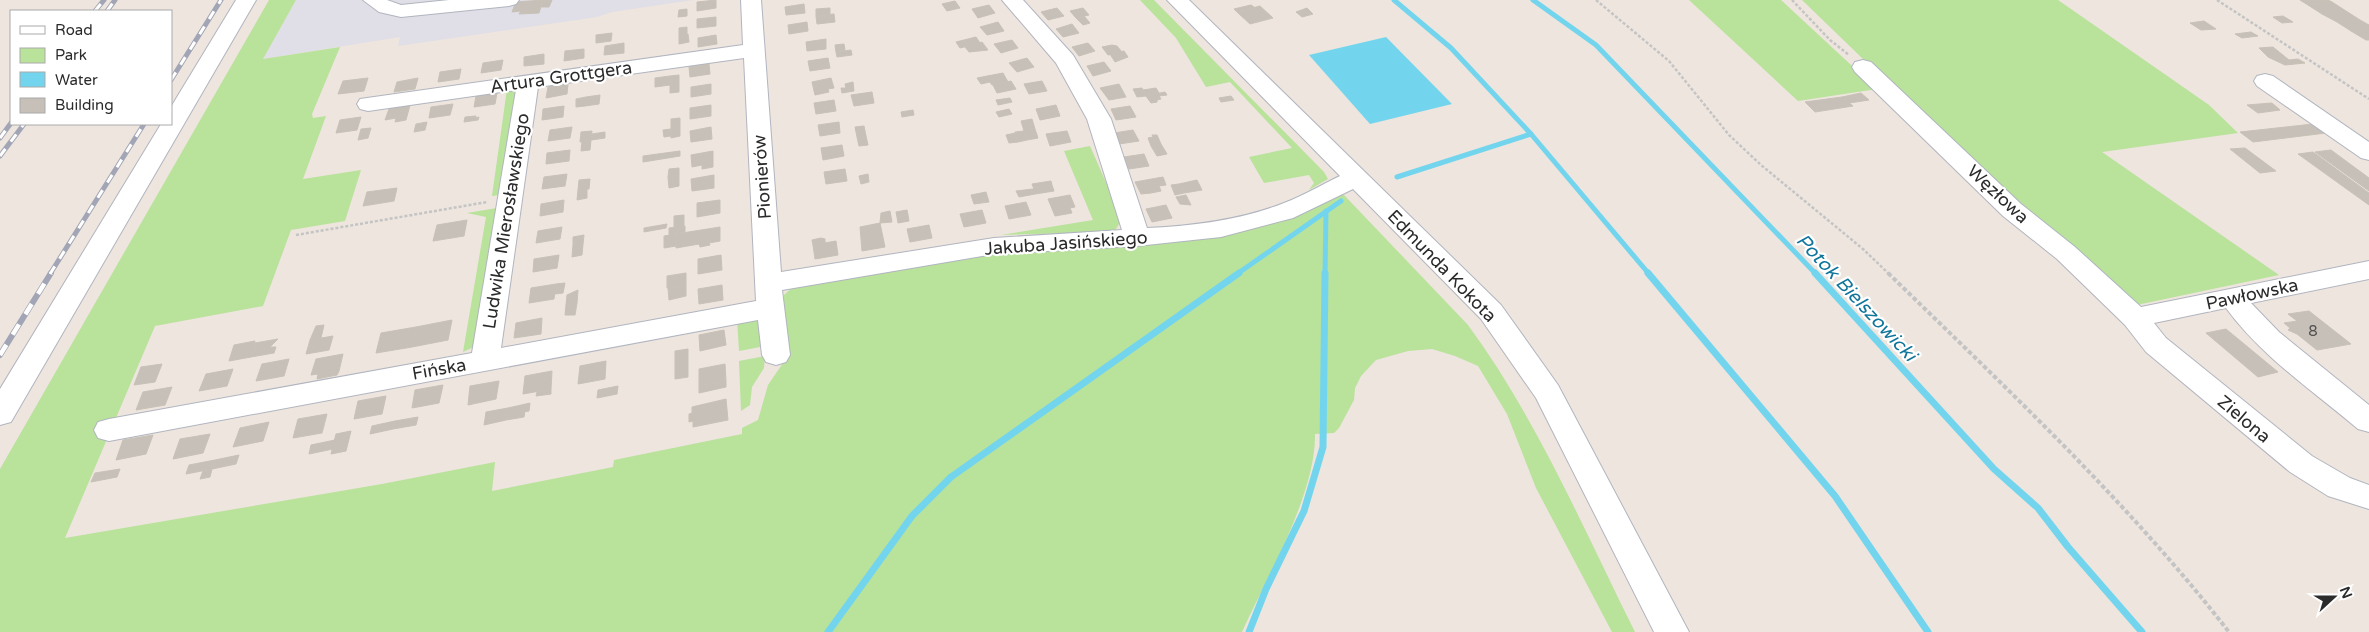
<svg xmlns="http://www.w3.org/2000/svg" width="2369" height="632" font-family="'Varela Round',sans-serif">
	<rect width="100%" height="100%" fill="#ede5de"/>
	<polygon fill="#e0dee6" points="296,0 693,0 612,12 597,17 398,46 400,37 263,59"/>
	<g fill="#b9e29b">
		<path d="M269,0H296L263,59L340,47L312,114L313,118L326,116L303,179L361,170L345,221L291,230L263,306L155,326L65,538L382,484L495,462L492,491L613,467L614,460L742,434V428L758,420L768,385L783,363V302L784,295L795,285L1024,247L1138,243L1340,194L1344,195L1468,325C1537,419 1583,528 1635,632H1612L1536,488L1507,414L1478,366L1455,356L1432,349L1408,351L1376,360L1361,376L1355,388L1354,400L1339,428L1334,433L1315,434C1316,494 1267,577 1242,632H0V469Z"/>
		<polygon points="1140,0 1154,0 1324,172 1328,179 1309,190 1314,183 1309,175 1264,183 1249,157 1292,148 1230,82 1206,87 1176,38"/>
		<polygon points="1689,0 1781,0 1877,89 1798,101"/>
		<polygon points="1802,0 2058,0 2209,105 2238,133 2102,152 2279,275 2132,306 1892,87"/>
		<polygon points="507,89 516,90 499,195 492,196"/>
		<polygon points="1090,146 1122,219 1116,229 1110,232 1001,235 1093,220 1064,151"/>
		<polygon points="497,208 476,346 463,352 486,217 467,213"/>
		<polygon points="758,317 765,346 739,351 737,319"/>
		<polygon points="765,356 764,368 752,387 750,405 741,411 739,361"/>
	</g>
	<polygon fill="#73d5ed" points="1386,37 1452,104 1370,124 1309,55"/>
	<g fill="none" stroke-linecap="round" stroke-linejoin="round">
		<g stroke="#73d5ed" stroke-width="5">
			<polyline points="1394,0 1451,48 1531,134 1649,274"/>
			<polyline points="1533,0 1596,45 1816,274"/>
			<polyline points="1397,177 1531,134"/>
			<polyline points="1237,274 1341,201"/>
			<polyline points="1325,274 1326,211"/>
		</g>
		<g stroke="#73d5ed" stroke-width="7">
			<polyline points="1648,273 1835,496 1928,632"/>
			<polyline points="1815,273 1994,469 2038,508 2068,547 2142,632"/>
			<polyline points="828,632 912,516 951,477 1239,273"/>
			<polyline points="1249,632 1266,589 1304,511 1323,447 1325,273"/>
		</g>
	</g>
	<g fill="#c6c0b9" stroke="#c8c1b7">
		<polygon points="543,0 539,13 519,14 521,11 512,12 516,2"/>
		<polygon points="543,0 552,0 549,7 541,7"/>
		<polygon points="716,0 716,8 697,11 697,2"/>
		<polygon points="2300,0 2328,0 2332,2 2308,5"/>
		<polygon points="955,1 960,8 947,11 942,4"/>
		<polygon points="2332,2 2346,11 2322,14 2308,5"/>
		<polygon points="804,4 805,13 786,15 785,7"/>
		<polygon points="989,5 995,13 978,18 972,9"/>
		<polygon points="1251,5 1254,7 1237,12 1234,9"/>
		<polygon points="1260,6 1273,18 1250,24 1237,12"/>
		<polygon points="830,8 830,14 816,16 816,9"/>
		<polygon points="1057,8 1064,16 1048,20 1041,12"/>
		<polygon points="1083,8 1089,15 1076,18 1070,11"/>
		<polygon points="1307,8 1313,14 1302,17 1296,12"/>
		<polygon points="687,9 687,16 678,17 679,10"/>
		<polygon points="2346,11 2360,20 2337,22 2322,14"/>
		<polygon points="834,14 835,22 817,24 816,16"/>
		<polygon points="1084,16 1090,23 1083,25 1076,18"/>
		<polygon points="2283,16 2293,22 2282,23 2273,17"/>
		<polygon points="716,17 716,26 697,28 697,19"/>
		<polygon points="2360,20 2369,25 2369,29 2351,31 2337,22"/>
		<polygon points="2204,21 2216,29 2201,30 2190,23"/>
		<polygon points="807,22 808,31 789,34 788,25"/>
		<polygon points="998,22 1004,31 987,35 980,27"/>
		<polygon points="1072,24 1079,33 1063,37 1056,29"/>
		<polygon points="687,27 687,35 679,36 679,28"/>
		<polygon points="2369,29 2369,40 2366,40 2351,31"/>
		<polygon points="2251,32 2258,36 2242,38 2235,34"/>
		<polygon points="612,33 611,41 596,43 596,35"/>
		<polygon points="688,34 689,42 679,44 679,36"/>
		<polygon points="716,35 717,44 698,47 698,38"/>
		<polygon points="976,37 980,43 960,48 956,42"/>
		<polygon points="826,39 826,49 807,51 806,42"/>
		<polygon points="1012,40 1018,48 1001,53 994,44"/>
		<polygon points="982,42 988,50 969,52 965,47"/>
		<polygon points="624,43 624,53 604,55 605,46"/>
		<polygon points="1088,43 1095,51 1079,56 1072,47"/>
		<polygon points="844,44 845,50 836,52 835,45"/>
		<polygon points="1112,45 1117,46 1122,52 1108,55 1102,47"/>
		<polygon points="2273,47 2289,60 2298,59 2305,63 2285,65 2268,57 2259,48"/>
		<polygon points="584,49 584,58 564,61 565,51"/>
		<polygon points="851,50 852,55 837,57 836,52"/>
		<polygon points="1124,51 1128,57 1115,62 1110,54"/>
		<polygon points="544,54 544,64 524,66 524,57"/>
		<polygon points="828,58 830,68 810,71 808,61"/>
		<polygon points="1027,58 1034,67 1017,72 1009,63"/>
		<polygon points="503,60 501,70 481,73 483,63"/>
		<polygon points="1104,62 1111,71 1093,76 1087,66"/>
		<polygon points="709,64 710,74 690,77 689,67"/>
		<polygon points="461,69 459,79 438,82 440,72"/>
		<polygon points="1003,73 1008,82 992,85 990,82 981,84 977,78"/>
		<polygon points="679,75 679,84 670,85 670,76"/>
		<polygon points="670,76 670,85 655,87 655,78"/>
		<polygon points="368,78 364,91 338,94 343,81"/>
		<polygon points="418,78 415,89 394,92 397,82"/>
		<polygon points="831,78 834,88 828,89 829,92 815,95 812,82"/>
		<polygon points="1011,81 1016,89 997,93 993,85"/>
		<polygon points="1042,81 1047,91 1029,94 1024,84"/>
		<polygon points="853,82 854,91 842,93 841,88 846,88 845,84"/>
		<polygon points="568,84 567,94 546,98 548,87"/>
		<polygon points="679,84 679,92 670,93 670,85"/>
		<polygon points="711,84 711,94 691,97 691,87"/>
		<polygon points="1119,84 1126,97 1109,100 1100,88"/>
		<polygon points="1142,88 1146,96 1137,97 1133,89"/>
		<polygon points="1156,88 1159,93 1146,96 1143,90"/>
		<polygon points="872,92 874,103 854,106 851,95"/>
		<polygon points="1165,92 1167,95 1159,96 1161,99 1157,100 1157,102 1151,103 1146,96"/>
		<polygon points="497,93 495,104 474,107 476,96"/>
		<polygon points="1861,93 1869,100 1849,103 1842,97"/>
		<polygon points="600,95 599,104 585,106 586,97"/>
		<polygon points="1231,96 1234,100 1221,102 1219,98"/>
		<polygon points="586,97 585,106 576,107 576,99"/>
		<polygon points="1842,97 1853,106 1815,112 1805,102"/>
		<polygon points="1010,98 1012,102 998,105 996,100"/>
		<polygon points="834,100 836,111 816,114 814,103"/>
		<polygon points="2272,103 2280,110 2258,113 2247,105"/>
		<polygon points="453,104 450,115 429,118 431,107"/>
		<polygon points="410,105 406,120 395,122 396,118 385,120 389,109"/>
		<polygon points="711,105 711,116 690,119 690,108"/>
		<polygon points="1056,105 1060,116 1040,120 1036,109"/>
		<polygon points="564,106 563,117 542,120 543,109"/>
		<polygon points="1130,106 1136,117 1116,120 1111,109"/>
		<polygon points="1009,109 1012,114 999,117 996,112"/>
		<polygon points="913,110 914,115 902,117 901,112"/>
		<polygon points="476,116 475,118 479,117 478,120 464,122 465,117"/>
		<polygon points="361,117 357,130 336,133 340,120"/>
		<polygon points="680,118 680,127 671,129 671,119"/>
		<polygon points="1032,119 1035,129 1024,131 1021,121"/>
		<polygon points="427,122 425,130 414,132 416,124"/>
		<polygon points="839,122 840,133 820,136 818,125"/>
		<polygon points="2313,124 2326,133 2253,142 2240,132"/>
		<polygon points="864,126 866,136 857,137 855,127"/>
		<polygon points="572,127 570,138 548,141 550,130"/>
		<polygon points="680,127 680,136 671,138 671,129"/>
		<polygon points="711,127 712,139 691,142 690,131"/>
		<polygon points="371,128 368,138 358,140 361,129"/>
		<polygon points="671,129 671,136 664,137 663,130"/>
		<polygon points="1035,129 1038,138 1027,140 1024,131"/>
		<polygon points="1133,130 1139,141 1119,144 1114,133"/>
		<polygon points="592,131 591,140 580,142 581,132"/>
		<polygon points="1024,131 1027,140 1018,142 1015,132"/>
		<polygon points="1067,131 1071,142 1050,146 1046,134"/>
		<polygon points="605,132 605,138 591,140 592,134"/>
		<polygon points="1015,133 1018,142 1009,143 1006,135"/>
		<polygon points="1152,135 1157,135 1161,144 1151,146 1148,138 1153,137"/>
		<polygon points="866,136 868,145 859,146 857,137"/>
		<polygon points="591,140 590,150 581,151 582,141"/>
		<polygon points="1161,144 1167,154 1157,156 1151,146"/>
		<polygon points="842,145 844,156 823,160 821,148"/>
		<polygon points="2245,148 2276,171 2260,173 2230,149"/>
		<polygon points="570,150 569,161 546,164 547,153"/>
		<polygon points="2331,150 2369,178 2369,191 2315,152"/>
		<polygon points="680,151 680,156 643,162 643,156"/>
		<polygon points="713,151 713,167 702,169 702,165 692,167 691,155"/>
		<polygon points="2313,152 2369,193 2369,205 2298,154"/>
		<polygon points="1144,154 1149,166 1129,169 1124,157"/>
		<polygon points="679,168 679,175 668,177 669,169"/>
		<polygon points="845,169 847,181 826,184 824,172"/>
		<polygon points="567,174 565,186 542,189 544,177"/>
		<polygon points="868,174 869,182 861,184 859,176"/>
		<polygon points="679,175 679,186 669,188 668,177"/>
		<polygon points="714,175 714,188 692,191 691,179"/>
		<polygon points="1163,177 1166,185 1159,186 1161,191 1151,193 1141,194 1135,182"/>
		<polygon points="590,179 589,189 578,190 579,180"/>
		<polygon points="1197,180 1202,190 1184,193 1179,184"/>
		<polygon points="1051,181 1052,185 1037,188 1034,189 1032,184"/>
		<polygon points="1179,184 1184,193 1175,195 1171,185"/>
		<polygon points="1052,185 1054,191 1035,194 1033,189"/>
		<polygon points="397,188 394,201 363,206 367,192"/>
		<polygon points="587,189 587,198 577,200 578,190"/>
		<polygon points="1033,189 1035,194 1019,197 1016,191"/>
		<polygon points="986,192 989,202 974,204 971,195"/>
		<polygon points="1070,195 1075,207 1053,211 1048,199"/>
		<polygon points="1186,195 1191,205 1180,204 1176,197"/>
		<polygon points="564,200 563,212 540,216 541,204"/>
		<polygon points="720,200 720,213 697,217 697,203"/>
		<polygon points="1026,202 1031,215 1009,219 1005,206"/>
		<polygon points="1166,205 1172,218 1152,222 1146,209"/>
		<polygon points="1070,208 1072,213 1055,216 1053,211"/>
		<polygon points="907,210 908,215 897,217 896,212"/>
		<polygon points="982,210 986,223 964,227 960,214"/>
		<polygon points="890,211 892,222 880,223 881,213"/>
		<polygon points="684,215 684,226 674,228 674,216"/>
		<polygon points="908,215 909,221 898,223 897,217"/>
		<polygon points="467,220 464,236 433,241 437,225"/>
		<polygon points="880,223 885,247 862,251 860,227"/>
		<polygon points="667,224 666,228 644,232 644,228"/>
		<polygon points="929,225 932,238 910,242 907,229"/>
		<polygon points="685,226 685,232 669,235 669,228"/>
		<polygon points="562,227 560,239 536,243 538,231"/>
		<polygon points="720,227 720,241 709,243 710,245 700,247 699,244 676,248 676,234"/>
		<polygon points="676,234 676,246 664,248 664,236"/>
		<polygon points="584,235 583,244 573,245 573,237"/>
		<polygon points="821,238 825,239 825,243 813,245 812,240"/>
		<polygon points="836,241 838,255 815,259 813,245"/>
		<polygon points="583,244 582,255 572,257 573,245"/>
		<polygon points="559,255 557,268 533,272 534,259"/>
		<polygon points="721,255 722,270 698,274 698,259"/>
		<polygon points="686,273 686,284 667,288 667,276"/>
		<polygon points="565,283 563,293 555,294 556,284"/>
		<polygon points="556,284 554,299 529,303 531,288"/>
		<polygon points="686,284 686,296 669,300 668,288"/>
		<polygon points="722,285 723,300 699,304 698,289"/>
		<polygon points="578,290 577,303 566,305 567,295"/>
		<polygon points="577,303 575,315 565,315 566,305"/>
		<polygon points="2309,311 2351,344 2317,350 2297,334 2288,330 2290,328 2284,323 2297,321 2288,314"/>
		<polygon points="542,318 541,334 514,338 516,323"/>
		<polygon points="452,320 448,340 412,347 416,327"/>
		<polygon points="324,325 321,338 310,340 316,326"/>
		<polygon points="416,327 412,347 376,353 381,333"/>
		<polygon points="2226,329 2278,372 2258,377 2206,333"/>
		<polygon points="724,330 726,345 700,351 699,335"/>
		<polygon points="333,336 329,350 306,354 310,340"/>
		<polygon points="278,339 270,347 276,347 274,353 251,357 255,343"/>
		<polygon points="255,341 251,357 229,361 234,345"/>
		<polygon points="688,349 688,363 675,365 675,351"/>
		<polygon points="343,354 339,371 311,375 316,359"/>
		<polygon points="289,359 284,376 256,381 262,364"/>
		<polygon points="606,361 605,379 578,384 580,366"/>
		<polygon points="688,363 688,377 675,379 675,365"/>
		<polygon points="162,364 155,382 134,385 141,367"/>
		<polygon points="725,364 726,381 699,386 699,369"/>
		<polygon points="233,369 227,386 199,391 206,374"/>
		<polygon points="339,371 337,375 317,379 318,374"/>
		<polygon points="552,371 551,389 523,394 525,376"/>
		<polygon points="499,381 496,399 468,405 470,386"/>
		<polygon points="726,381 726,387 699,393 699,386"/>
		<polygon points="443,385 439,403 412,408 415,390"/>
		<polygon points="618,386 617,394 597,398 598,390"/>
		<polygon points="172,387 165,405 136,410 143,392"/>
		<polygon points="551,389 551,394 536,396 537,392"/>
		<polygon points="386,396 382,414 354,419 358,401"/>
		<polygon points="726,399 728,420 693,427 693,421 689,422 689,414 692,413 692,407"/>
		<polygon points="530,403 529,411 507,415 508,408"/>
		<polygon points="508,408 507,415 485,419 486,412"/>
		<polygon points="525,411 524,417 506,420 507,415"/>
		<polygon points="327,414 322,433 293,438 298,419"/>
		<polygon points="507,415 506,420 484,425 485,419"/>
		<polygon points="418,417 416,425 393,429 395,421"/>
		<polygon points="395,421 393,429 370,434 372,426"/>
		<polygon points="269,422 263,441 233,447 240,428"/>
		<polygon points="351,431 346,451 331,454 336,434"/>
		<polygon points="210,434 203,453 173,459 180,439"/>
		<polygon points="153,435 146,454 116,460 123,440"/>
		<polygon points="335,440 333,449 309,454 311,445"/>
		<polygon points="239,455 236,464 212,469 215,460"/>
		<polygon points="215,460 212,469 186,474 189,465"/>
		<polygon points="120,469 117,477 91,482 95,473"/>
		<polygon points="212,469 210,477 200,479 203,471"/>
	</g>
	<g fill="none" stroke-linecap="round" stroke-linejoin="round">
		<g stroke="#b1b5bf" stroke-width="2">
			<g id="minor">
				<polygon points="236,0 256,0 11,422 0,425 0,389 161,124 171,124 171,107"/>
				<polygon points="363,0 387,0 401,5 449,0 519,0 516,4 509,6 401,17 379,12"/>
				<path d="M741,0H761L781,272L994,238L1122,230L1087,119L1056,63L1002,0H1023L1073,55L1111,119L1147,228C1193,226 1241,220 1284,203C1303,196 1321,185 1340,176L1167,0H1189L1501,305L1558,385L1689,632H1654L1536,398L1481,319L1353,189L1293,218L1221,237L1137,246L994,254L782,290L790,355L786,362L776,365L766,362L762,355L758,320L109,441L98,438L94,430L98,422L109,419L472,353L516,90L368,111L360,109L357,104L360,99L743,45ZM744,58L756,301L501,348L538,87Z"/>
				<path d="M1863,60L1871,62L2021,204L2075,247L2141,307L2369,261V279L2251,303L2279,332L2369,405V432L2358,429C2313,391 2261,356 2226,308L2154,323L2166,338L2312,456L2350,478L2369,485V509L2328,496L2290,472L2146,352L2125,325L2057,259L2003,216L1855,72L1852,67L1855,62Z"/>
				<polygon points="2265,74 2273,76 2369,142 2369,160 2361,158 2257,86 2254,81 2257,76"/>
			</g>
		</g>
		<g stroke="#c4c4c4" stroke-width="2.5" stroke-dasharray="3 2" stroke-linecap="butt">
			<polyline points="1596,0 1669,61 1729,135 1761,165 1863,249 1889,274"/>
			<polyline points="1792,0 1830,40 1849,55"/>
			<polyline points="2217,0 2369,99"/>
			<polyline points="296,235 487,202"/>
		</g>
		<path stroke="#c4c4c4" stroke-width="4" stroke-dasharray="4.5 2.5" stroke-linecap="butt" d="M1888,273C2006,388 2127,501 2229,632"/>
		<use href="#minor" fill="#fff" fill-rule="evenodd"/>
		<g stroke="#a1a5b5" stroke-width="5">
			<g id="rail-far1">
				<polyline points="95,11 104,0"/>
				<polyline points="107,11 115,0"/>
				<polyline points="171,80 221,0"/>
				<polyline points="0,138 11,123"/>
				<polyline points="0,156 24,124"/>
				<polyline points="50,274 144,124"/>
			</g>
		</g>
		<g stroke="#a1a5b5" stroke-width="6">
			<polyline id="rail" points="0,355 51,273"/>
		</g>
		<use href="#rail-far1" stroke="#fff" stroke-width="3" stroke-dasharray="9" stroke-linecap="butt"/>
		<use href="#rail" stroke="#fff" stroke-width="4.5" stroke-dasharray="12" stroke-linecap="butt"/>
	</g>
	<g text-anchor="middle" stroke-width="4.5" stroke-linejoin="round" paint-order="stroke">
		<g font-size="15" fill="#52504e">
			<text x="2313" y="336">8</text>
		</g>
		<g font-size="18" fill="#2b2b2b" stroke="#fff">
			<text transform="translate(561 77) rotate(-8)" y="6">Artura Grottgera</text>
			<text transform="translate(762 177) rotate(-94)" y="6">Pionierów</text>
			<text transform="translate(1998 194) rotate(43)" y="6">Węzłowa</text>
			<text transform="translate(506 221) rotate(-81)" y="6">Ludwika Mierosławskiego</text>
			<text transform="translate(1066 243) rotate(-4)" y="6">Jakuba Jasińskiego</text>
			<text transform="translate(1442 266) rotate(46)" y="6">Edmunda Kokota</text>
			<text transform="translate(2252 294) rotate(-12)" y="6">Pawłowska</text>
			<text transform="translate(439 369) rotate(-10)" y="6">Fińska</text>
			<text transform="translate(2244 419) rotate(40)" y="6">Zielona</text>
		</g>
		<g font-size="19" font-style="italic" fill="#10759b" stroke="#fff">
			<text transform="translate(1857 297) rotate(47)" y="7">Potok Bielszowicki</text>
		</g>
	</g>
	<rect x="10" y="10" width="162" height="115" fill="#ffffff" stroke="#aaaaaa"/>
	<rect x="20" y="26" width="25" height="8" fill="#ffffff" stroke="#aaaaaa"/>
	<text x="55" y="35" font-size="15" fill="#2b2b2b">Road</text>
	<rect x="20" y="48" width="25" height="15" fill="#b9e29b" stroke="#aaaaaa"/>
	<text x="55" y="60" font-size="15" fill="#2b2b2b">Park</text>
	<rect x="20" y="72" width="25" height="15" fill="#73d5ed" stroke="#aaaaaa"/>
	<text x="55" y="85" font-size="15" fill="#2b2b2b">Water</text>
	<rect x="20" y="98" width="25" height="15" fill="#c6c0b9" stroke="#aaaaaa"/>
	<text x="55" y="110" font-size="15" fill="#2b2b2b">Building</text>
	<g transform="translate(2334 597) rotate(69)" stroke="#ffffff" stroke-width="4" paint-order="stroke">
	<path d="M0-4L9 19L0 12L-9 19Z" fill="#2b2b2b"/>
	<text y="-8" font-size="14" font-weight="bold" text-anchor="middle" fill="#2b2b2b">N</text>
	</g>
</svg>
